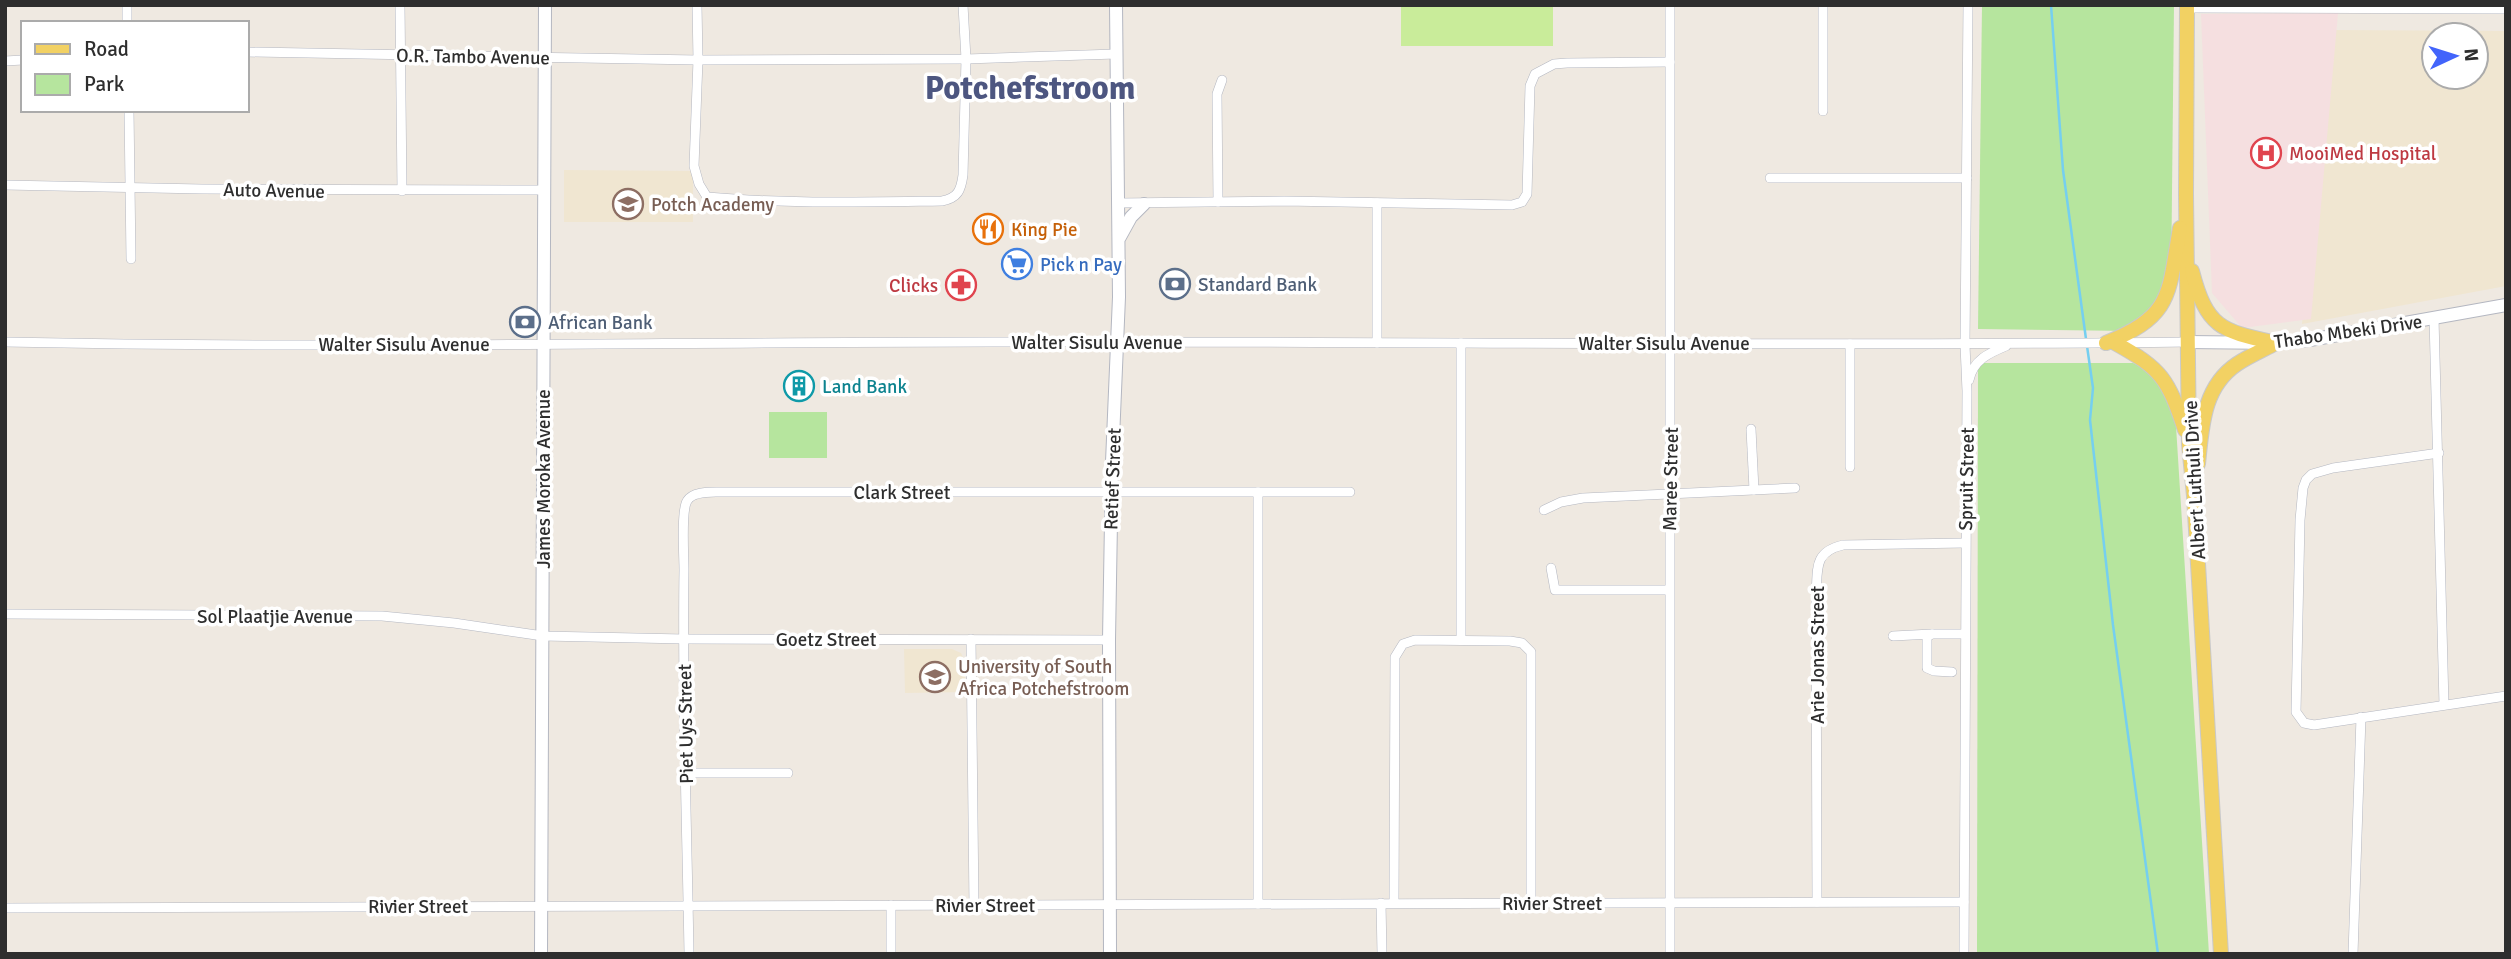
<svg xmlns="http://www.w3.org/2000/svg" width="2511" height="959" font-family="Signika,sans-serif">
	<rect width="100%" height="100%" fill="#efe9e1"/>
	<g fill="#f0e6d1" fill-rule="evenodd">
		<path d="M2331,30L2506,31V286L2302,324ZM2434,35H2476V77H2434Z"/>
		<polygon points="564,170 693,171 693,222 564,222"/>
		<polygon points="904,649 952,649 961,653 965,662 965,692 905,693"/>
	</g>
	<polygon fill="#f5dfe0" points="2338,13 2311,319 2242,328 2212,293 2201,14"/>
	<g fill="#b6e59e">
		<polygon points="1982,5 2174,5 2171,286 2132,331 1978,329"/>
		<polygon points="1978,363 2133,363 2150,371 2175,410 2209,954 1977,954"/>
		<rect x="769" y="412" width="58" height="46"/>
	</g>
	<rect fill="#c9ec9a" x="1401" y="5" width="152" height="41"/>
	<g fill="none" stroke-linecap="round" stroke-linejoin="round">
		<g stroke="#75cff0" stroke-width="2.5">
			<polyline points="2051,5 2063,170 2086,339"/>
			<polyline points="2087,346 2093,388 2090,420 2113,625 2158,954"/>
		</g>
		<g stroke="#b4b7c1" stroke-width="10">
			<g id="street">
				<polyline points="127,5 127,23"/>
				<polyline points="400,5 402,191"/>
				<path d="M697,5L698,60L694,166L699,184L707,197C784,204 864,202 942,201C958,198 961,190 963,175L966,59L963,5"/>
				<polyline points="1670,5 1670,954"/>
				<polyline points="1823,5 1823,111"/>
				<polyline points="2187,8 2506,9"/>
				<polyline points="247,52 698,60 966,59 1116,54"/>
				<polyline points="5,61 23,60"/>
				<polyline points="129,110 131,259"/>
				<polyline points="1770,178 1967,178"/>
				<polyline points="5,185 202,189 543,190"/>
				<polyline points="1218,202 1217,94 1222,80"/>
				<polyline points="1119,203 1284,201 1512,205 1522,202 1527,194 1530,86 1535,74 1554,64 1567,63 1670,62"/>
				<polyline points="1377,203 1377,343"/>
				<polyline points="2434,318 2444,705"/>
				<path d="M5,342C334,349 664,342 993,342C1391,341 1790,347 2188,342"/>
				<path d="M1969,380C1973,360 1989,353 2006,346"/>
				<polyline points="1751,429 1754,490"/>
				<polyline points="2439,453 2333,468 2312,474 2306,480 2303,488 2300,520 2296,712 2304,723 2314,725 2506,696"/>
				<polyline points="1850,467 1850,344"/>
				<polyline points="1544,510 1561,502 1583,498 1795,488"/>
				<polyline points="1551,568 1555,590 1669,590"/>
				<polyline points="5,614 382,616 454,623 543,636 684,639 1109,640"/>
				<polyline points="1893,636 1932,634"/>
				<polyline points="971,639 974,906"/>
				<polyline points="1461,640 1461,343"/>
				<polyline points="1952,672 1934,671 1927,668 1927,637 1932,634 1965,634"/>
				<polyline points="686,773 788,773"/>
				<path d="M1817,902L1816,596C1818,569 1813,552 1843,545L1965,543"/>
				<polyline points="1381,903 1382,954"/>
				<polyline points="1394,903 1395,657 1403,644 1415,640 1510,641 1522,643 1531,652 1531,903"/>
				<polyline points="1258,904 1258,492"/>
				<polyline points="891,905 891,954"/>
				<polyline points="5,908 1964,902"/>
				<path d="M689,954C687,826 682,698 684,570C684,557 681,511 687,501C692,492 708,492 716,492H1350"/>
				<polyline points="1964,954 1967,391 1965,345 1968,5"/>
				<polyline points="2353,954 2361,717"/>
			</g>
		</g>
		<g stroke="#b4b7c1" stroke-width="14">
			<g id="secondary">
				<polyline points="1120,237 1131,217 1144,204"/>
				<polyline points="2188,342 2276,343 2310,340 2506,305"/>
				<polyline points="541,954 545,5"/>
				<polyline points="1110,954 1109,640 1112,462 1119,297 1116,5"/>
			</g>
		</g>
		<g stroke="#c9c9c9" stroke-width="16">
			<g id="primary">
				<polyline points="2187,5 2186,194 2189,444 2194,496 2221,954"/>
				<path d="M2192,271C2207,329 2222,331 2276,343"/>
				<path d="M2106,343C2174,315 2168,294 2180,228"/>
				<path d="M2115,343C2162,369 2168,379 2185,430"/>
				<path d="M2198,464C2202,426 2203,387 2237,364C2249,356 2263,350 2276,343"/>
			</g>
		</g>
		<use href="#street" stroke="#fff" stroke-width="9"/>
		<use href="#secondary" stroke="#fff" stroke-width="12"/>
		<use href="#primary" stroke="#f2d163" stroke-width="14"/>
	</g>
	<defs>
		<g id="hospital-ring" transform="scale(1.575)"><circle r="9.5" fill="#fff" stroke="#e0444e" stroke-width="1.5"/><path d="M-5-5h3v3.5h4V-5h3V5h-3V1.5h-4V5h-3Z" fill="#e0444e"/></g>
		<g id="school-ring" transform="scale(1.575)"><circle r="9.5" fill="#fff" stroke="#8d6e63" stroke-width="1.5"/><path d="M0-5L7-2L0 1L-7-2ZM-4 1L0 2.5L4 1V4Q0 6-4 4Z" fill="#8d6e63"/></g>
		<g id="restaurant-ring" transform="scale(1.575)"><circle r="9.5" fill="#fff" stroke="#e8710a" stroke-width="1.5"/><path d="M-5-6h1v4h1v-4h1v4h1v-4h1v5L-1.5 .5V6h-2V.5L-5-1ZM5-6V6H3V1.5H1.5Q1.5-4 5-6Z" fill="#e8710a"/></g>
		<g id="supermarket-ring" transform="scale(1.575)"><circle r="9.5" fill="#fff" stroke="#3f7fe0" stroke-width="1.5"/><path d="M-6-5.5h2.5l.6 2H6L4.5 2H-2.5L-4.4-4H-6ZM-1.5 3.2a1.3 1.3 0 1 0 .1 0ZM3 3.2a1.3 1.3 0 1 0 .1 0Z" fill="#3f7fe0"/></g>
		<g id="bank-ring" transform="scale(1.575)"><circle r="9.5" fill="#fff" stroke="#5c6f8a" stroke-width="1.5"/><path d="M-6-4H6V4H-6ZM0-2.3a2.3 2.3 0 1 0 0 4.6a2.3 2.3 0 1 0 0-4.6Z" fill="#5c6f8a"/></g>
		<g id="pharmacy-ring" transform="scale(1.575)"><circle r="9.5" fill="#fff" stroke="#e0444e" stroke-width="1.5"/><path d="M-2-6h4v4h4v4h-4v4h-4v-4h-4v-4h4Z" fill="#e0444e"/></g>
		<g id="building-ring" transform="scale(1.575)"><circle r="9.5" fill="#fff" stroke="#0f9aa8" stroke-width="1.5"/><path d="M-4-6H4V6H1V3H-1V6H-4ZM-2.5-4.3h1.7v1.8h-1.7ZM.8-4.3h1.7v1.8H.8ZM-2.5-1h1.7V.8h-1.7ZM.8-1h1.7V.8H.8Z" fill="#0f9aa8"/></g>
		<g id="university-ring" transform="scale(1.575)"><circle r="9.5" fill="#fff" stroke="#8d6e63" stroke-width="1.5"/><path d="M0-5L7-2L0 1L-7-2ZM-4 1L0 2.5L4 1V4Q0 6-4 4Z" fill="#8d6e63"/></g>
	</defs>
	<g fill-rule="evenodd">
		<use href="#hospital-ring" x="2266" y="153"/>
		<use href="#school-ring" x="628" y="204"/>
		<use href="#restaurant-ring" x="988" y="229"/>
		<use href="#supermarket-ring" x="1017" y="264"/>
		<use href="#bank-ring" x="1175" y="284"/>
		<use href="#pharmacy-ring" x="961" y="285"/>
		<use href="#bank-ring" x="525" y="322"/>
		<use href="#building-ring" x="799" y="386"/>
		<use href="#university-ring" x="935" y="677"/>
	</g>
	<g text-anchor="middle" stroke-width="7" stroke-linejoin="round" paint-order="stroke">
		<g font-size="19" fill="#2e2e2e" stroke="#fff">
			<text transform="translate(473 56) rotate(1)" y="7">O.R. Tambo Avenue</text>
			<text transform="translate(274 190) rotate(1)" y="7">Auto Avenue</text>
			<text transform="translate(2348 331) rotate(-8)" y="7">Thabo Mbeki Drive</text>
			<text x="1097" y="349">Walter Sisulu Avenue</text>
			<text x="1664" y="350">Walter Sisulu Avenue</text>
			<text x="404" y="351">Walter Sisulu Avenue</text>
			<text transform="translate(543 479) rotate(-90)" y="7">James Moroka Avenue</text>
			<text transform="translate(1112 479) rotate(-88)" y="7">Retief Street</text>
			<text transform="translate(1670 479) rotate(-89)" y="7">Maree Street</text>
			<text transform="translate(1966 479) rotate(-89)" y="7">Spruit Street</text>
			<text transform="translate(2194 480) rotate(-93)" y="7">Albert Luthuli Drive</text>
			<text x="902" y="499">Clark Street</text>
			<text x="275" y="623">Sol Plaatjie Avenue</text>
			<text x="826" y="646">Goetz Street</text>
			<text transform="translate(1817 655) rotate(-90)" y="7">Arie Jonas Street</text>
			<text transform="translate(685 724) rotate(-91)" y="7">Piet Uys Street</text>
			<text x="1552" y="910">Rivier Street</text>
			<text x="985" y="912">Rivier Street</text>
			<text x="418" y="913">Rivier Street</text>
		</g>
		<g font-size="19" fill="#be3a42" stroke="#fff" text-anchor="start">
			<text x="2289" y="160">MooiMed Hospital</text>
			<text x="938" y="292" text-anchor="end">Clicks</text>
		</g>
		<g font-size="19" fill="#785e54" stroke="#fff" text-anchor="start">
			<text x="651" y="211">Potch Academy</text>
			<text x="958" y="673">University of South<tspan x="958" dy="22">Africa Potchefstroom</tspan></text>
		</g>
		<g font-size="19" fill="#c56008" stroke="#fff" text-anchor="start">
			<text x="1011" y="236">King Pie</text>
		</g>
		<g font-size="19" fill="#366cbe" stroke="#fff" text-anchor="start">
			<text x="1040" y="271">Pick n Pay</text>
		</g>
		<g font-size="19" fill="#4e5e75" stroke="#fff" text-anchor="start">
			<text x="1198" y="291">Standard Bank</text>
			<text x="548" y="329">African Bank</text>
		</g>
		<g font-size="19" fill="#0d838f" stroke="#fff" text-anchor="start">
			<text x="822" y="393">Land Bank</text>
		</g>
		<g font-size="33" font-weight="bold" fill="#4d5680" stroke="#fff">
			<text x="1030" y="99">Potchefstroom</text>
		</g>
	</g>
	<rect width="2511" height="959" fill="none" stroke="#2e2e2e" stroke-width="14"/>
	<rect x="21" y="21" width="228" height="91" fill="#ffffff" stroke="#ababab" stroke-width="2"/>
	<rect x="35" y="44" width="35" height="10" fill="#f2d163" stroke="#ababab" stroke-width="2"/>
	<text x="84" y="56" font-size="21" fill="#2e2e2e">Road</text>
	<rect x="35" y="74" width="35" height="21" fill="#b6e59e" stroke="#ababab" stroke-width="2"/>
	<text x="84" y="91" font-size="21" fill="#2e2e2e">Park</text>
	<g transform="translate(2455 56) rotate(86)"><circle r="33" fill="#ffffff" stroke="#ababab" stroke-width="2"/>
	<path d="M0-5L12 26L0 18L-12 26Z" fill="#4264fb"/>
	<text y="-10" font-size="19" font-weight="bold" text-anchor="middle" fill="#2e2e2e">N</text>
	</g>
</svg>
